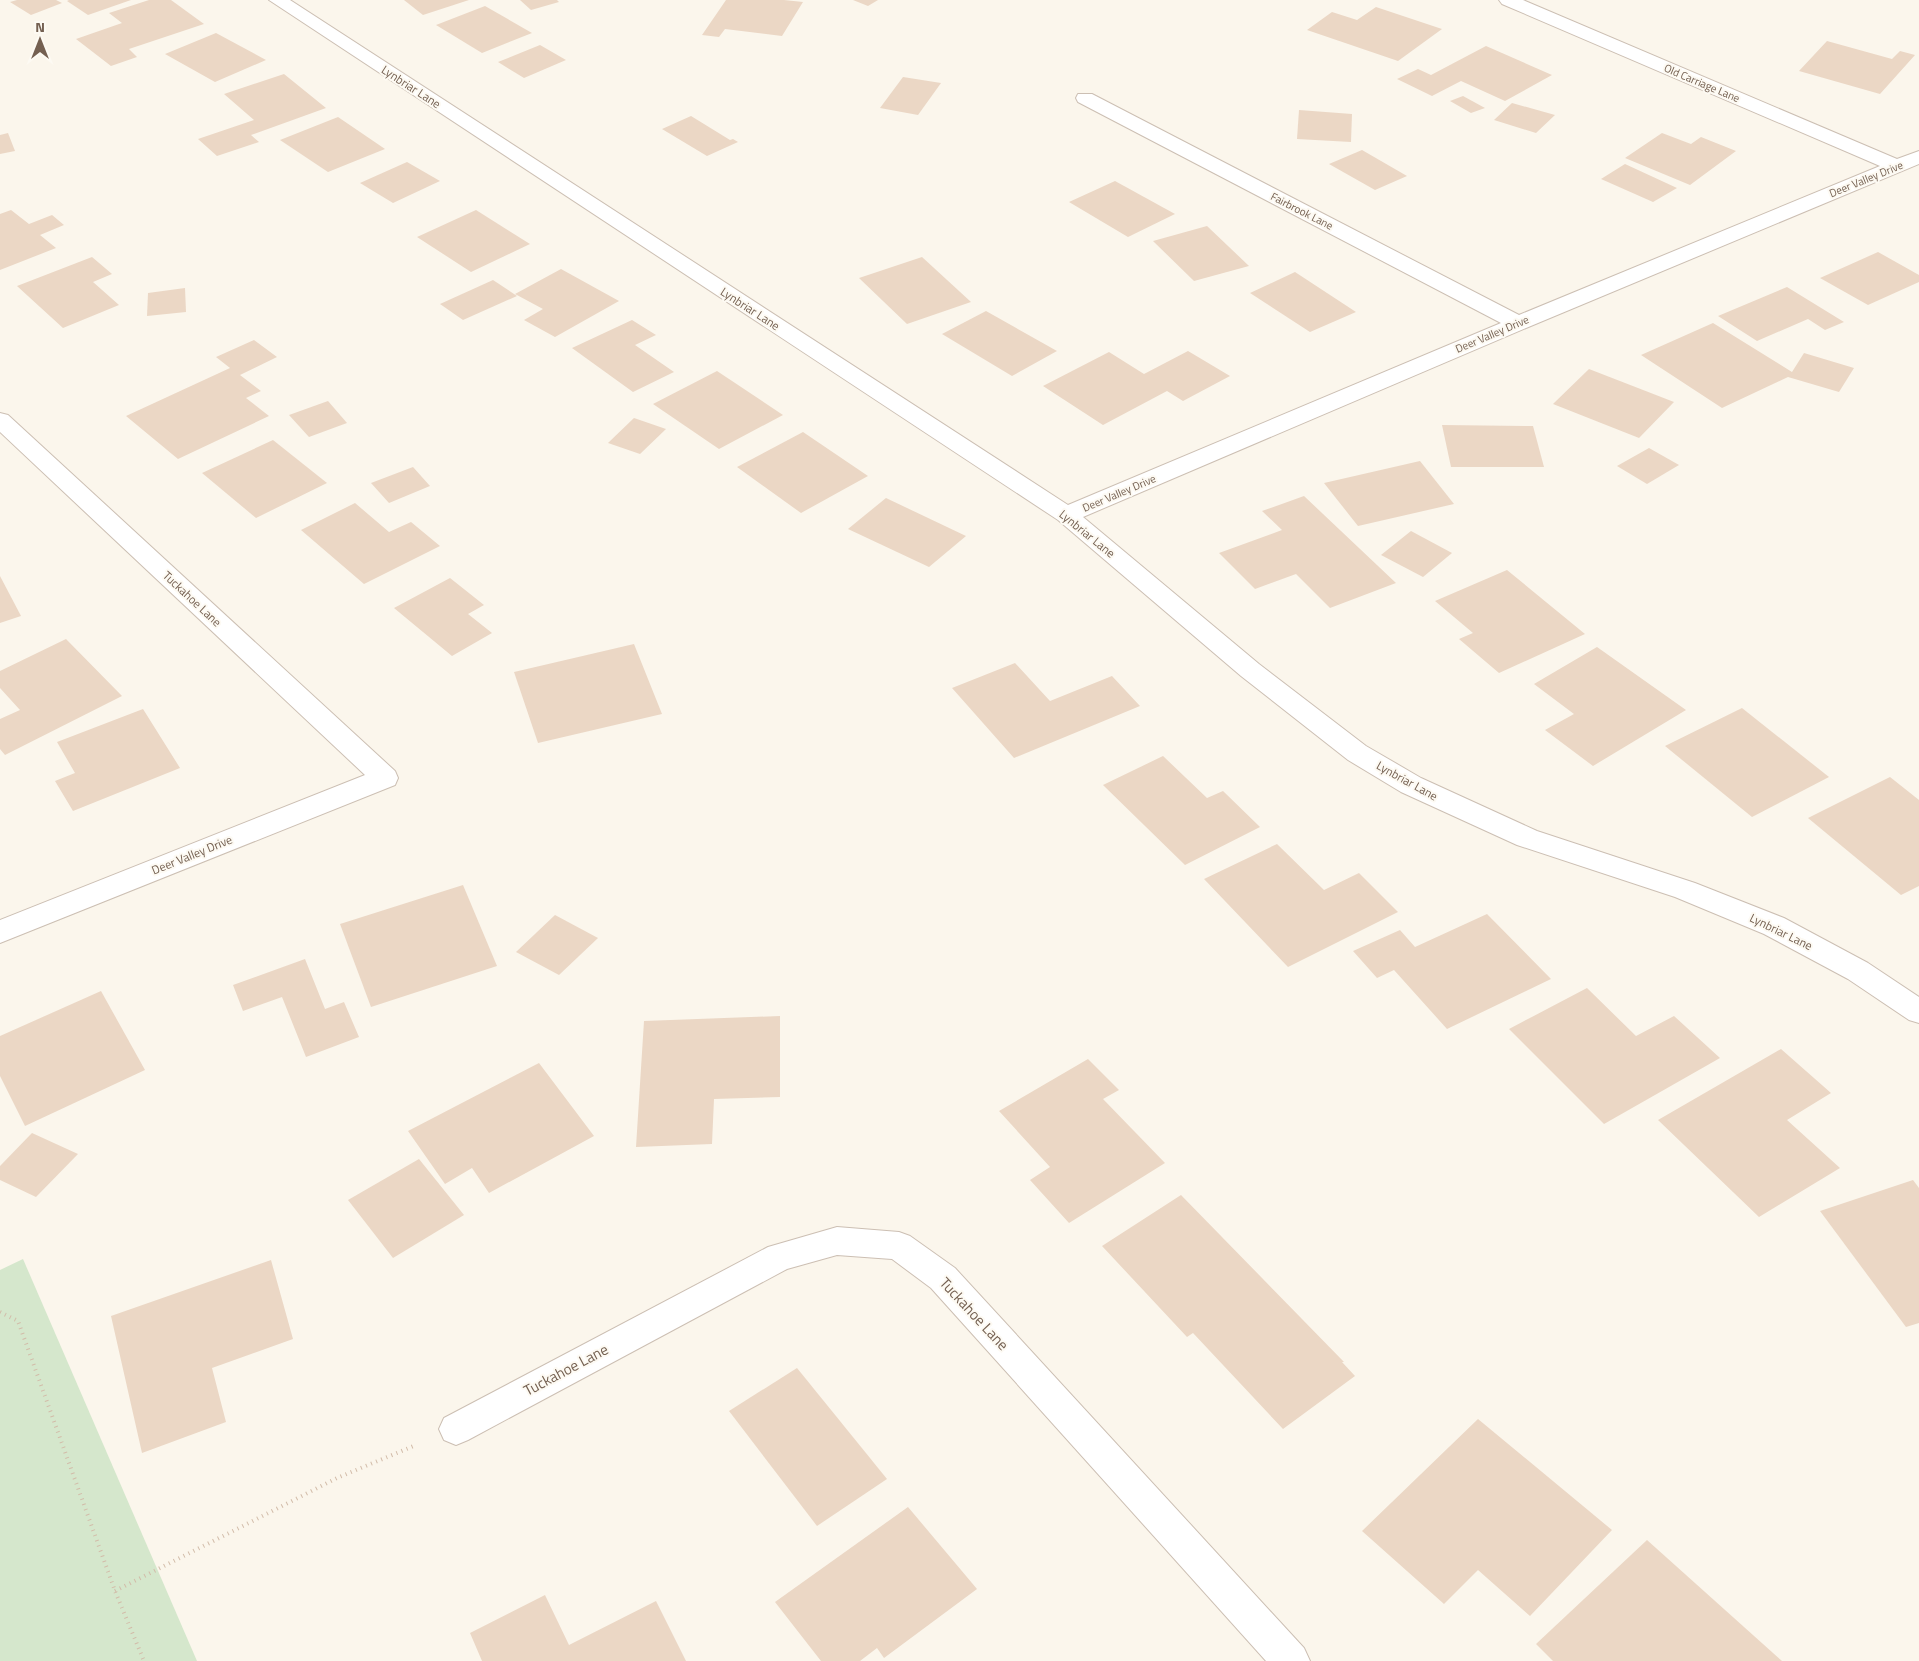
<svg xmlns="http://www.w3.org/2000/svg" width="1919" height="1661" font-family="'Titillium Web',sans-serif">
	<rect width="100%" height="100%" fill="#fbf6ec"/>
	<polygon fill="#d5e7cc" points="23,1259 197,1661 0,1661 0,1270"/>
	<g fill="#ebd7c5">
		<polygon points="17,0 56,0 62,3 31,15 10,2"/>
		<polygon points="69,0 131,0 88,15 67,1"/>
		<polygon points="149,0 171,0 204,24 129,49 137,57 111,66 76,39 122,23 109,13"/>
		<polygon points="404,0 469,0 423,15"/>
		<polygon points="520,0 557,0 559,2 531,10"/>
		<polygon points="726,0 784,0 803,2 782,36 725,29 719,37 702,35"/>
		<polygon points="853,0 878,0 868,6"/>
		<polygon points="485,6 532,33 482,53 436,25"/>
		<polygon points="1376,7 1442,29 1398,61 1307,30 1332,12 1357,20"/>
		<polygon points="216,33 266,60 215,82 165,54"/>
		<polygon points="1827,41 1892,59 1900,51 1915,55 1880,94 1799,71"/>
		<polygon points="540,45 566,60 524,78 498,62"/>
		<polygon points="1486,46 1552,75 1505,101 1461,81 1432,96 1397,79 1418,69 1431,75"/>
		<polygon points="284,74 326,108 251,135 259,142 217,156 198,139 254,120 224,94"/>
		<polygon points="903,77 941,83 918,115 880,108"/>
		<polygon points="1463,96 1485,108 1471,113 1450,101"/>
		<polygon points="1512,103 1555,115 1536,133 1494,120"/>
		<polygon points="1299,110 1352,114 1351,142 1297,139"/>
		<polygon points="691,116 730,140 733,139 738,142 707,156 662,129"/>
		<polygon points="338,117 385,149 328,172 280,140"/>
		<polygon points="8,133 15,151 0,154 0,135"/>
		<polygon points="1662,133 1691,144 1701,137 1736,151 1690,185 1625,158"/>
		<polygon points="1362,150 1407,176 1375,190 1329,164"/>
		<polygon points="407,162 440,181 393,203 360,183"/>
		<polygon points="1625,164 1677,188 1653,202 1601,179"/>
		<polygon points="1115,181 1175,214 1128,237 1069,202"/>
		<polygon points="11,210 29,224 52,215 64,225 40,235 56,248 0,270 0,214"/>
		<polygon points="476,210 530,244 471,272 417,237"/>
		<polygon points="1207,226 1249,266 1194,281 1153,241"/>
		<polygon points="1878,252 1919,275 1919,282 1868,305 1820,278"/>
		<polygon points="92,257 112,274 93,282 119,305 63,328 17,286"/>
		<polygon points="922,257 971,302 907,324 859,278"/>
		<polygon points="561,269 619,301 555,337 524,320 543,309 515,294"/>
		<polygon points="1295,272 1356,312 1310,332 1250,293"/>
		<polygon points="493,280 517,296 463,320 440,304"/>
		<polygon points="1787,287 1844,322 1825,330 1808,319 1757,341 1718,316"/>
		<polygon points="185,288 186,312 147,316 148,293"/>
		<polygon points="986,311 1057,351 1012,376 942,334"/>
		<polygon points="632,320 656,335 635,345 674,372 633,392 572,348"/>
		<polygon points="1713,323 1792,372 1804,353 1854,368 1839,392 1788,377 1722,408 1641,355"/>
		<polygon points="254,340 277,357 240,375 261,391 246,398 269,416 178,459 126,416 230,368 216,357"/>
		<polygon points="1188,351 1230,376 1183,401 1167,391 1103,425 1043,386 1109,352 1144,374"/>
		<polygon points="1589,369 1674,402 1639,438 1553,404"/>
		<polygon points="717,371 783,415 719,449 653,404"/>
		<polygon points="328,401 347,423 309,437 289,415"/>
		<polygon points="634,418 666,429 640,454 608,443"/>
		<polygon points="1442,425 1533,426 1544,467 1451,467"/>
		<polygon points="803,432 868,476 801,513 737,467"/>
		<polygon points="273,440 327,483 256,518 202,473"/>
		<polygon points="1649,448 1679,465 1647,484 1617,466"/>
		<polygon points="1420,461 1454,504 1358,526 1324,483"/>
		<polygon points="413,467 430,486 389,503 371,483"/>
		<polygon points="1304,496 1396,583 1330,608 1296,574 1255,589 1219,553 1282,530 1262,511"/>
		<polygon points="886,498 966,536 929,567 848,529"/>
		<polygon points="355,503 389,532 411,522 440,546 364,584 301,530"/>
		<polygon points="1411,531 1452,553 1423,577 1381,555"/>
		<polygon points="1507,570 1585,634 1499,673 1459,639 1473,633 1435,601"/>
		<polygon points="0,576 21,616 0,623"/>
		<polygon points="450,578 484,605 468,614 492,633 452,656 394,608"/>
		<polygon points="66,639 122,696 5,755 0,749 0,719 20,710 0,688 0,671"/>
		<polygon points="634,644 662,714 538,743 514,672"/>
		<polygon points="1597,647 1686,710 1593,766 1545,730 1574,714 1534,684"/>
		<polygon points="1015,663 1050,701 1112,676 1140,706 1014,758 952,688"/>
		<polygon points="1742,708 1829,777 1752,817 1665,746"/>
		<polygon points="143,709 180,768 73,811 55,781 75,773 57,742"/>
		<polygon points="1163,756 1207,798 1223,791 1260,827 1185,865 1103,785"/>
		<polygon points="1890,777 1919,800 1919,886 1901,895 1808,818"/>
		<polygon points="1277,844 1324,890 1359,873 1398,912 1288,967 1204,879"/>
		<polygon points="463,885 497,966 371,1007 340,924"/>
		<polygon points="1487,914 1551,979 1447,1029 1394,970 1377,978 1353,951 1400,930 1415,947"/>
		<polygon points="555,915 598,938 559,975 516,952"/>
		<polygon points="305,959 325,1009 344,1002 359,1037 306,1057 282,997 243,1011 233,985"/>
		<polygon points="1587,988 1636,1036 1674,1016 1720,1058 1604,1124 1509,1029"/>
		<polygon points="101,991 145,1070 25,1126 0,1076 0,1036"/>
		<polygon points="780,1016 780,1097 714,1099 712,1144 636,1147 644,1021"/>
		<polygon points="1781,1049 1831,1093 1787,1120 1840,1168 1759,1217 1658,1120"/>
		<polygon points="1088,1059 1119,1090 1103,1099 1165,1163 1069,1223 1030,1180 1050,1167 999,1111"/>
		<polygon points="539,1063 594,1136 489,1193 472,1168 445,1184 408,1131"/>
		<polygon points="32,1133 78,1154 36,1197 0,1180 0,1166"/>
		<polygon points="419,1159 464,1215 393,1258 348,1200"/>
		<polygon points="1913,1180 1919,1188 1919,1323 1906,1327 1820,1211"/>
		<polygon points="1181,1195 1344,1362 1342,1362 1355,1376 1283,1429 1193,1333 1187,1337 1102,1246"/>
		<polygon points="271,1260 293,1339 212,1368 226,1422 142,1453 111,1316"/>
		<polygon points="797,1368 887,1479 817,1526 729,1411"/>
		<polygon points="1478,1419 1612,1530 1530,1616 1478,1570 1444,1604 1362,1531"/>
		<polygon points="908,1507 977,1589 884,1658 877,1648 860,1661 821,1661 775,1602"/>
		<polygon points="1647,1540 1782,1661 1553,1661 1536,1644"/>
		<polygon points="545,1595 569,1645 656,1601 686,1661 482,1661 470,1633"/>
	</g>
	<g fill="none" stroke-linecap="round" stroke-linejoin="round">
		<g stroke="#ccbfb3" stroke-width="2">
			<g id="street">
				<polygon points="269,0 290,0 1068,505 1501,323 1078,102 1076,98 1078,94 1092,94 1519,315 1880,166 1502,4 1499,0 1523,0 1897,159 1919,151 1919,164 1526,328 1083,517 1259,664 1366,746 1421,778 1537,831 1695,883 1784,918 1868,963 1919,997 1919,1023 1909,1020 1848,979 1764,934 1675,897 1517,845 1401,792 1348,760 1241,676 1058,520"/>
				<polygon points="0,413 8,415 395,771 398,778 395,785 0,943 0,920 365,775 0,432"/>
				<polygon points="837,1227 899,1232 910,1236 955,1268 1304,1648 1310,1661 1266,1661 931,1288 892,1259 837,1255 787,1269 468,1440 456,1445 444,1440 439,1429 444,1418 768,1247"/>
			</g>
		</g>
		<g stroke="#d2bca9" stroke-width="4" stroke-dasharray="1 4.5" stroke-linecap="butt">
			<polyline points="0,1312 18,1321 115,1591 144,1661"/>
			<polyline points="115,1591 337,1478 416,1445"/>
		</g>
		<use href="#street" fill="#fff" fill-rule="evenodd"/>
	</g>
	<g text-anchor="middle" stroke-width="4" stroke-linejoin="round" paint-order="stroke">
		<g font-size="11" fill="#746051" stroke="#fdfaf3">
			<text transform="translate(1702 83) rotate(23)" y="4">Old Carriage Lane</text>
			<text transform="translate(1866 179) rotate(-22)" y="4">Deer Valley Drive</text>
			<text transform="translate(1302 211) rotate(27)" y="4">Fairbrook Lane</text>
			<text transform="translate(1492 334) rotate(-23)" y="4">Deer Valley Drive</text>
			<text transform="translate(1119 493) rotate(-23)" y="4">Deer Valley Drive</text>
		</g>
		<g font-size="12" fill="#746051" stroke="#fdfaf3">
			<text transform="translate(411 87) rotate(33)" y="4">Lynbriar Lane</text>
			<text transform="translate(750 309) rotate(33)" y="4">Lynbriar Lane</text>
			<text transform="translate(1087 534) rotate(39)" y="4">Lynbriar Lane</text>
			<text transform="translate(192 599) rotate(43)" y="4">Tuckahoe Lane</text>
			<text transform="translate(1407 781) rotate(29)" y="4">Lynbriar Lane</text>
			<text transform="translate(192 855) rotate(-22)" y="4">Deer Valley Drive</text>
			<text transform="translate(1781 932) rotate(26)" y="4">Lynbriar Lane</text>
		</g>
		<g font-size="15" fill="#746051" stroke="#fdfaf3">
			<text transform="translate(974 1314) rotate(47)" y="5">Tuckahoe Lane</text>
			<text transform="translate(566 1370) rotate(-28)" y="5">Tuckahoe Lane</text>
		</g>
	</g>
	<g transform="translate(40 40)" stroke="#fdfaf3" stroke-width="4" paint-order="stroke">
	<path d="M0-4L9 19L0 12L-9 19Z" fill="#746051"/>
	<text y="-8" font-size="14" font-weight="bold" text-anchor="middle" fill="#746051">N</text>
	</g>
</svg>
